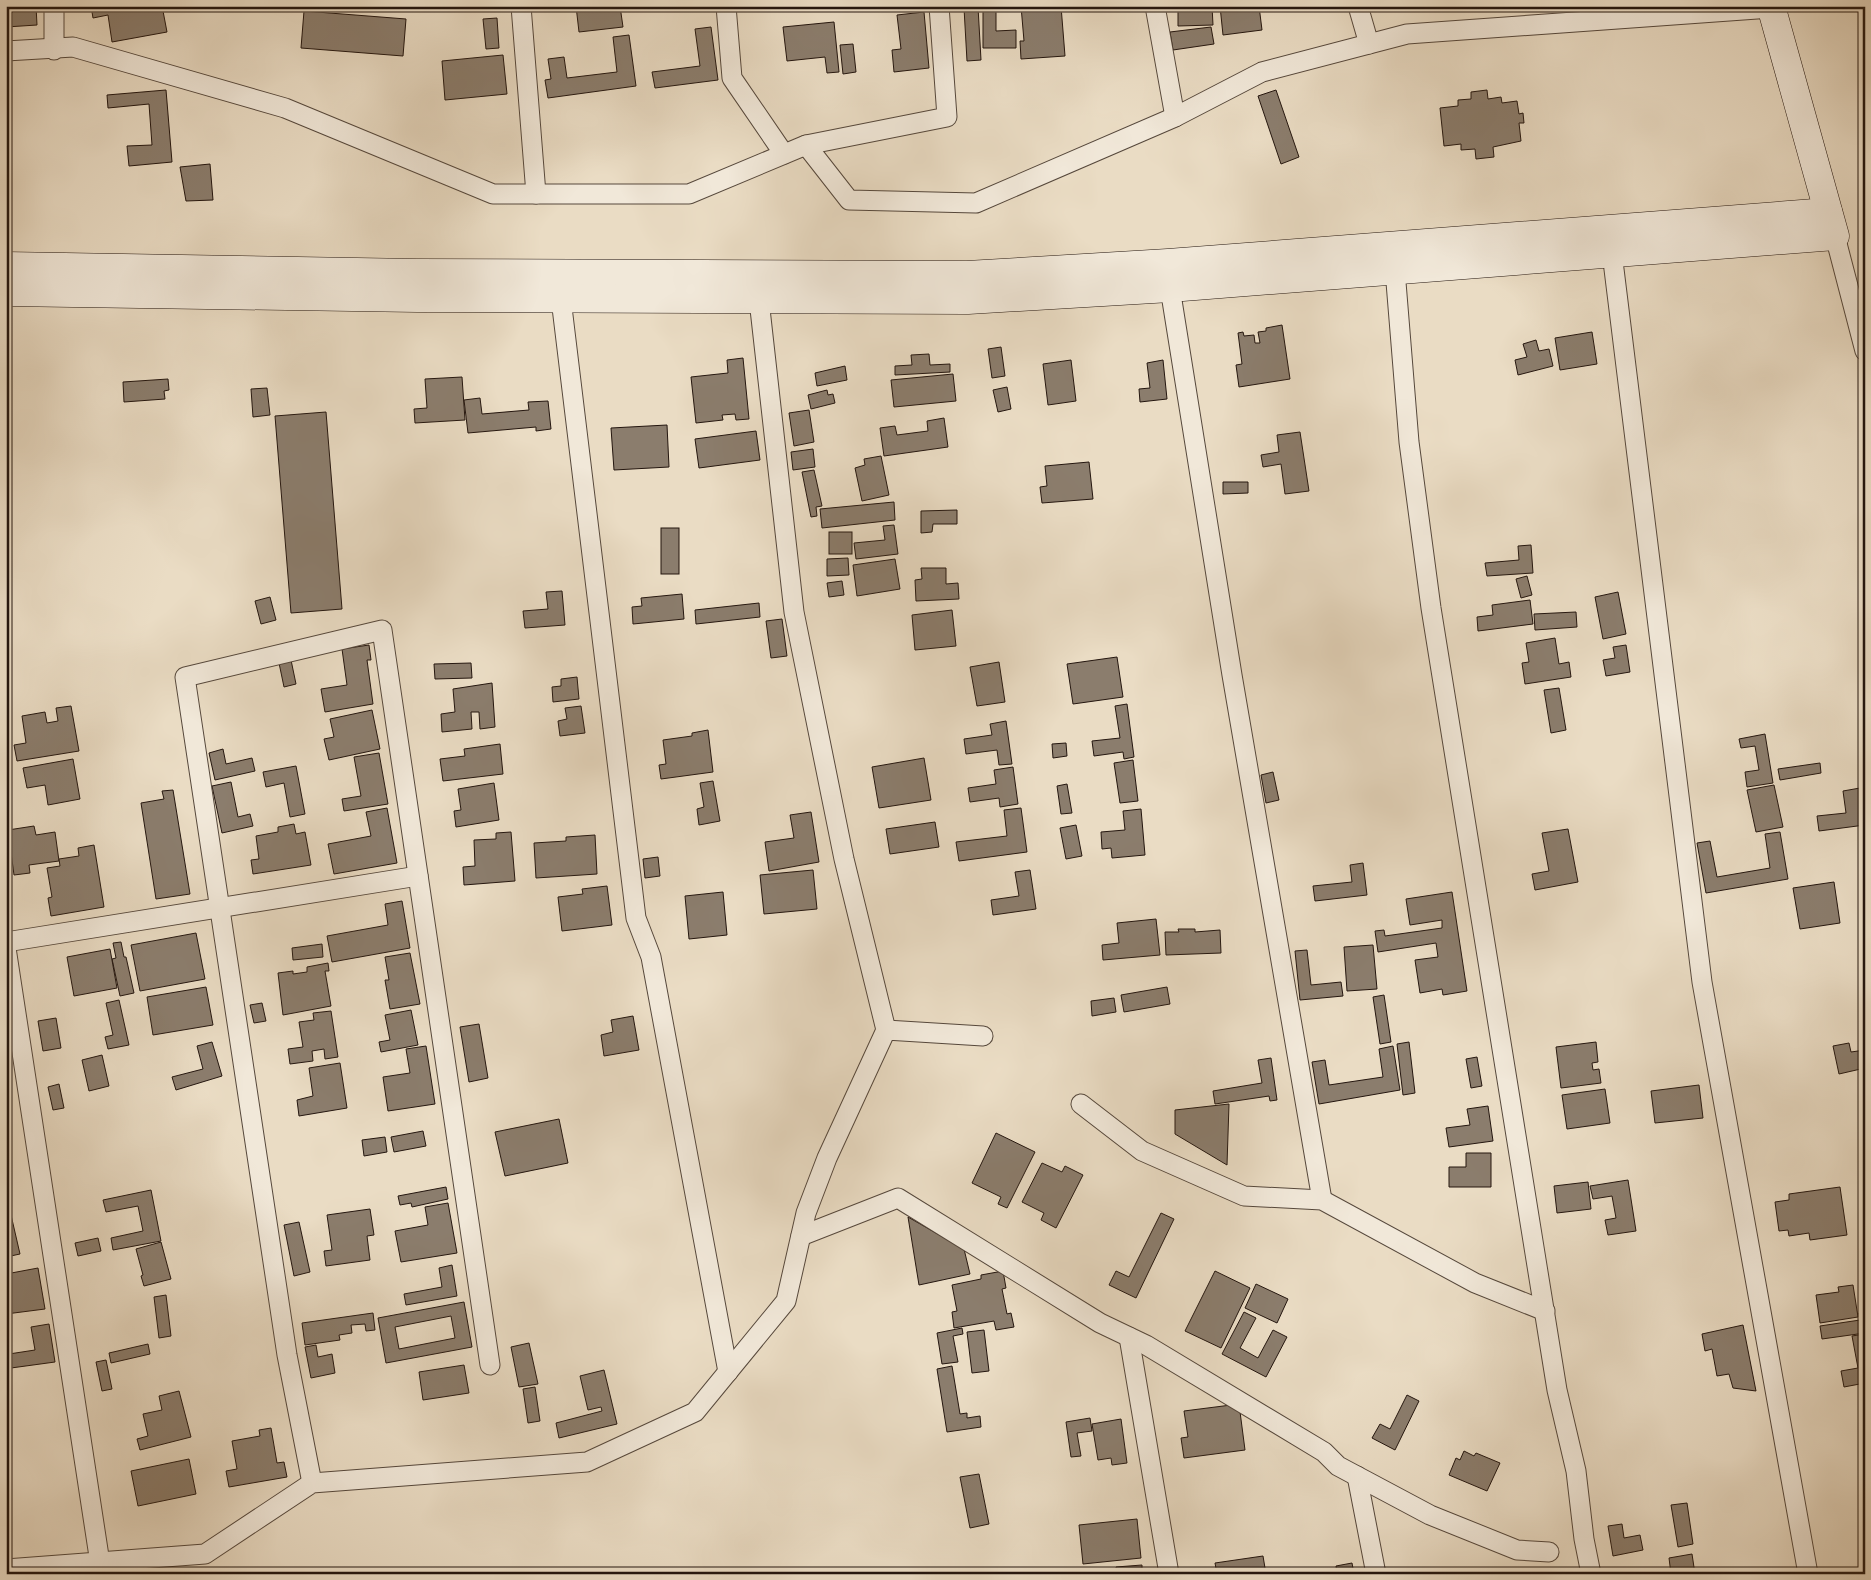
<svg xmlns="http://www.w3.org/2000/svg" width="1871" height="1580" font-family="'Sorts Mill Goudy',serif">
	<rect width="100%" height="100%" fill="#eadcc4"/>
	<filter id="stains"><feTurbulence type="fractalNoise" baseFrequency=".004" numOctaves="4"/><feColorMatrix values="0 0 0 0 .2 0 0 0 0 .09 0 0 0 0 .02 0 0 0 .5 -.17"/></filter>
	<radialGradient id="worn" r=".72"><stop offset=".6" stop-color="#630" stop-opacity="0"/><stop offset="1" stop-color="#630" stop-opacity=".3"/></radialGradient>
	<g fill="#8b7d6d" stroke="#24160f" fill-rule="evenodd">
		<polygon points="19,6 36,6 37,25 6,27 6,10"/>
		<polygon points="91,6 170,6 170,10 163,11 167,32 112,42 108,15 93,18"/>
		<polygon points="576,6 620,6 623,27 579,32"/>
		<polygon points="983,6 996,6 996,31 1016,30 1016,48 983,48"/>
		<polygon points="1021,6 1061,6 1065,56 1021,59 1020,41 1024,41"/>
		<polygon points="1178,6 1212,6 1213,25 1178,26"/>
		<polygon points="1220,6 1229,6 1229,11 1241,9 1240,6 1259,6 1262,30 1223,35"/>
		<polygon points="1599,6 1652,6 1652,10 1600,12"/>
		<polygon points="978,7 981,60 967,61 964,8"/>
		<polygon points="304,11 406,19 403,56 301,48"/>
		<polygon points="924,12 929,68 894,72 892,50 901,49 897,15"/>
		<polygon points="497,18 499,48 486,49 483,19"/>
		<polygon points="834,22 839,72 827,73 825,57 787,61 783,27"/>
		<polygon points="711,27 718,80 655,88 652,72 700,66 695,29"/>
		<polygon points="1211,27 1214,44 1173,50 1170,32"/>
		<polygon points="629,35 636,86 548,98 545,80 551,79 548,59 564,57 567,78 617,72 613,37"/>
		<polygon points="853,44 856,72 843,74 840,45"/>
		<polygon points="503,55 507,94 445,100 442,61"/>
		<polygon points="166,90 172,162 129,166 127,146 152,145 149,104 108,108 107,95"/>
		<polygon points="1276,90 1299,157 1281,164 1258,96"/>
		<polygon points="1487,90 1488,99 1501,97 1502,103 1517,101 1519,114 1523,113 1524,123 1519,123 1521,141 1493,147 1494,157 1476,159 1475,149 1461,150 1461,144 1444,146 1440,108 1458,106 1458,100 1471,99 1471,92"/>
		<polygon points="210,164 213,200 186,201 180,167"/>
		<polygon points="1282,325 1290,379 1239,387 1236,365 1242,364 1238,333 1243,332 1244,336 1254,335 1255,343 1260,343 1258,332 1266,331 1266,328"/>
		<polygon points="1592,332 1597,364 1560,370 1555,338"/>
		<polygon points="1536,340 1539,351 1549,349 1553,366 1518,375 1515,360 1527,357 1523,344"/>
		<polygon points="1001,347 1005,376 992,378 988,349"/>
		<polygon points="929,354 930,365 950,364 950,372 895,375 895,366 912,365 911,355"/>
		<polygon points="743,358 749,419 736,420 735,414 722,415 723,420 696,423 691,377 728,373 727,360"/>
		<polygon points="1071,360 1076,401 1048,405 1043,364"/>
		<polygon points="1163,360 1167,399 1140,402 1139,389 1150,388 1147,363"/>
		<polygon points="845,366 847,380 817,386 815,373"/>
		<polygon points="953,374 956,401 894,407 891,380"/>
		<polygon points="462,377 465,420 415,423 414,409 427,408 425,379"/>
		<polygon points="168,379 169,390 164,391 165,399 124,402 123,382"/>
		<polygon points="1007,387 1011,409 998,412 993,390"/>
		<polygon points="267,388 270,415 253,417 251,389"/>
		<polygon points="827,390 828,395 833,394 835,403 811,409 808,395"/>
		<polygon points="480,398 482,414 529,410 528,402 548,401 551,429 536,431 536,427 468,433 464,400"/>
		<polygon points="809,410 814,442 794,446 789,413"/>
		<polygon points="326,412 342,609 291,613 275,416"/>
		<polygon points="944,418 948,447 884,456 880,428 895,426 897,435 928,431 927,421"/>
		<polygon points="667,425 669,467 614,470 611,428"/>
		<polygon points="756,431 760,460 699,468 695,439"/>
		<polygon points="1300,432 1309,491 1285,494 1281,464 1263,467 1261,455 1279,452 1277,435"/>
		<polygon points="813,449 815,467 793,470 791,452"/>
		<polygon points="881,456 889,495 862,501 855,468 865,465 864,459"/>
		<polygon points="1089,462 1093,499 1042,503 1040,487 1047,486 1045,466"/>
		<polygon points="814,470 822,506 816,507 817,516 811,517 802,472"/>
		<polygon points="1223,482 1248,482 1248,493 1223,494"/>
		<polygon points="894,502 895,520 822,528 820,509"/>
		<polygon points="957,510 957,524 933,524 932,532 921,533 921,511"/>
		<polygon points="894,525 898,554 856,559 854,543 885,540 883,526"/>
		<rect x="661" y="528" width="18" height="46"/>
		<rect x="829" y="532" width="23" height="22"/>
		<polygon points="1531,545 1533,573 1487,576 1485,563 1519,560 1518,546"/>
		<polygon points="848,558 849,575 827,576 827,559"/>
		<polygon points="895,559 900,589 857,596 853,565"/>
		<polygon points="921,568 946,568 946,584 958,583 959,599 916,601 915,580 922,579"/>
		<polygon points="1527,576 1532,595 1521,598 1516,579"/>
		<polygon points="842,581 844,595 829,597 827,583"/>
		<polygon points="562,591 565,625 525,628 523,611 548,609 546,592"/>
		<polygon points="1618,592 1626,634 1603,639 1595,597"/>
		<polygon points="682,594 684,619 633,624 632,607 642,606 641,598"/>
		<polygon points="270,597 276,620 261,624 255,601"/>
		<polygon points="1530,600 1533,624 1478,631 1477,617 1493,615 1492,605"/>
		<polygon points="759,603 760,617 696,624 695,610"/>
		<polygon points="952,610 956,646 915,650 912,615"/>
		<polygon points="1576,612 1577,627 1535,630 1534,614"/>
		<polygon points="782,619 787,656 771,658 766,621"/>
		<polygon points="1555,638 1559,664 1569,662 1571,677 1525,684 1522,663 1529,662 1526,643"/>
		<polygon points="369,645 371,660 367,660 373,704 325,712 321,689 347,685 342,649"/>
		<polygon points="1626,645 1630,672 1606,676 1603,660 1615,658 1613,647"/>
		<polygon points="1117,657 1123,697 1073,704 1067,664"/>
		<polygon points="291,660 296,684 284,687 279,663"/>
		<polygon points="999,662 1005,702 977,706 970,667"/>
		<polygon points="471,663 472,678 435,679 434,664"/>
		<polygon points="577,677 579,699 553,702 552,687 561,686 561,679"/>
		<polygon points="492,683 495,727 480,729 479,712 471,712 472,729 442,732 441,714 455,712 453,689"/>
		<polygon points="1559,688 1566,730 1551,733 1544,690"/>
		<polygon points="1127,704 1134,757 1124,759 1123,752 1094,756 1092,741 1120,738 1115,706"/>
		<polygon points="71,706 79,751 17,761 14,745 26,743 22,716 45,712 47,723 58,721 56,708"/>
		<polygon points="581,706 585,733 560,736 558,721 567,719 565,708"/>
		<polygon points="372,710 380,749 329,760 324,739 334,737 330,719"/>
		<polygon points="1006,721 1012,764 999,765 997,750 966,754 964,739 992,735 990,724"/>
		<polygon points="708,730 713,772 661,779 659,765 666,764 663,740 692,736 692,733"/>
		<polygon points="1765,734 1773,783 1747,787 1745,772 1759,770 1755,746 1741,748 1739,739"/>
		<polygon points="1066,743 1067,756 1053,758 1052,744"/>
		<polygon points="500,744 503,774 443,781 440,759 465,756 464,749"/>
		<polygon points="223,749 226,764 252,758 255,771 215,780 209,753"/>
		<polygon points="379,753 388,804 344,811 342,799 361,796 354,757"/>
		<polygon points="924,758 931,800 879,808 872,767"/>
		<polygon points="73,759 80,799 48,805 45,785 27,788 23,768"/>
		<polygon points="1133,760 1138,801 1120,803 1114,763"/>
		<polygon points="1820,763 1821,773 1780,780 1778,769"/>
		<polygon points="296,766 305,814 290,817 284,783 266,787 263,772"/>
		<polygon points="1013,767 1018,804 1000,807 999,798 970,802 968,788 996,784 994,770"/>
		<polygon points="1273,772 1279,800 1266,803 1261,775"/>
		<polygon points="713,781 720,821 699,825 697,809 704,807 700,783"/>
		<polygon points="231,782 238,817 250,814 253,826 222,833 212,786"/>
		<polygon points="494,783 499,820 456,827 454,811 461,810 458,789"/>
		<polygon points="1067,784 1072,813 1061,814 1057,786"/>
		<polygon points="1774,785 1783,827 1756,832 1747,790"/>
		<polygon points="1860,788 1865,825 1819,831 1817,816 1846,813 1843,791"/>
		<polygon points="173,790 190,894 156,899 141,803 164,799 162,791"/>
		<polygon points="387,808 397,863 334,874 328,844 371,836 366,812"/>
		<polygon points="1021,808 1027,852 959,861 956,842 1007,836 1004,810"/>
		<polygon points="1141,809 1145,855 1112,858 1111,848 1102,849 1101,832 1125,830 1123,811"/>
		<polygon points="811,812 819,862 769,871 765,842 794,838 790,815"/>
		<polygon points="935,822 939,847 890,854 886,829"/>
		<polygon points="294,824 296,834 305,832 311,865 253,874 251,860 259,859 256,836 278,832 278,827"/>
		<polygon points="1076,825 1082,856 1066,859 1060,828"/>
		<polygon points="34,826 36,835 55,832 59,861 29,865 30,873 14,875 8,830"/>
		<polygon points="1568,829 1578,882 1535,890 1532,874 1549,871 1542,833"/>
		<polygon points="511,832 515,881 464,885 463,867 475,866 474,840 496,839 496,833"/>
		<polygon points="1780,832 1788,879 1706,893 1697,843 1710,841 1717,877 1770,868 1765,834"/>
		<polygon points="595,835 597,874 536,878 534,843 566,841 566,837"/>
		<polygon points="94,845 104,907 51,916 48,898 52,897 47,868 60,866 59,859 79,856 78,848"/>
		<polygon points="658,857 660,876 645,878 643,859"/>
		<polygon points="1363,863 1367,895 1315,901 1313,886 1352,882 1350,865"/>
		<polygon points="813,870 817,909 764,914 760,875"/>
		<polygon points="1030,870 1036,909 993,915 991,900 1019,896 1015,872"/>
		<polygon points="1834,882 1840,923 1800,929 1793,888"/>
		<polygon points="607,886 612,925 562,931 558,897 583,894 582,889"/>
		<polygon points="723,892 727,935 689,939 685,896"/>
		<polygon points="1452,892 1467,991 1443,995 1442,989 1420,993 1415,960 1438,957 1436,943 1378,952 1375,931 1384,930 1385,936 1442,928 1442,920 1410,925 1406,899"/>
		<polygon points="402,901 410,948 332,962 327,936 388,925 385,904"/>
		<polygon points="1156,919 1160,955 1103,960 1102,945 1119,943 1117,923"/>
		<polygon points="1178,929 1195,929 1195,932 1220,930 1221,953 1166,955 1165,932 1179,932"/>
		<polygon points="196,933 205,979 140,991 131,945"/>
		<polygon points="121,942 124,957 126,957 134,993 120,996 112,959 116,958 113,943"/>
		<polygon points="322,944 323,957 293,960 292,948"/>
		<polygon points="1373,945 1377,989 1347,991 1344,947"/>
		<polygon points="110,949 117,988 74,996 67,957"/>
		<polygon points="1307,950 1311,985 1341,982 1343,996 1300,1000 1295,951"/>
		<polygon points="410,953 420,1004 390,1009 385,980 389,980 385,957"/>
		<polygon points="328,963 329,971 325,971 331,1006 283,1015 278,973 293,971 293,974 307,972 307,967"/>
		<polygon points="206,987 213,1025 153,1035 147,997"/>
		<polygon points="1167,987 1170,1004 1124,1012 1121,995"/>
		<polygon points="1384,995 1391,1042 1380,1044 1373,997"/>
		<polygon points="1114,998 1116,1012 1092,1016 1091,1001"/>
		<polygon points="119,1000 129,1045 108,1049 105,1037 113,1035 106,1003"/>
		<polygon points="262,1003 266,1021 254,1023 250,1005"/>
		<polygon points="411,1010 418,1045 381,1052 379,1042 390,1040 385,1015"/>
		<polygon points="331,1011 338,1057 325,1059 324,1049 312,1051 313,1061 290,1064 288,1049 303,1047 299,1022 314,1020 313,1013"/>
		<polygon points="633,1016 639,1050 604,1056 601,1035 613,1032 611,1020"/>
		<polygon points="56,1018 61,1048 43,1051 38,1021"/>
		<polygon points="479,1024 488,1078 469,1082 460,1027"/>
		<polygon points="212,1042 222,1076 176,1090 172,1077 203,1069 197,1046"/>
		<polygon points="1409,1042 1415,1093 1403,1095 1397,1044"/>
		<polygon points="1596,1042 1598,1062 1592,1063 1593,1070 1599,1069 1601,1083 1561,1088 1556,1047"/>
		<polygon points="1849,1043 1851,1052 1865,1050 1865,1068 1839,1074 1833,1046"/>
		<polygon points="426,1046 435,1104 388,1111 383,1077 410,1073 406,1049"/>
		<polygon points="1393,1046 1400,1090 1319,1104 1312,1062 1325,1060 1329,1085 1383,1077 1379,1049"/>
		<polygon points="102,1055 109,1086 89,1091 82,1060"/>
		<polygon points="1477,1057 1482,1086 1471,1088 1466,1059"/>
		<polygon points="1271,1058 1277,1100 1270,1101 1269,1096 1215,1104 1213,1091 1262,1083 1258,1060"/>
		<polygon points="340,1063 347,1108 299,1116 297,1100 313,1096 309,1068"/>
		<polygon points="59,1084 64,1108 53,1110 48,1087"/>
		<polygon points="1699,1085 1703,1118 1655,1123 1651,1091"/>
		<polygon points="1605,1089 1610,1123 1567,1129 1562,1095"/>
		<polygon points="1229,1104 1227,1165 1175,1134 1175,1110"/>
		<polygon points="1488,1106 1493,1141 1449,1147 1446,1128 1470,1125 1467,1109"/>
		<polygon points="559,1119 568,1163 505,1176 495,1132"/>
		<polygon points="423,1131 426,1146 394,1152 391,1137"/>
		<polygon points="996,1133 1035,1152 1007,1208 998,1204 1001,1197 972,1183"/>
		<polygon points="385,1137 387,1152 364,1156 362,1140"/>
		<polygon points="1466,1153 1491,1153 1491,1187 1449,1187 1449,1167 1466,1167"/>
		<polygon points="1042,1163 1062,1172 1065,1166 1083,1175 1056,1228 1041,1220 1044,1213 1022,1202"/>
		<polygon points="1628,1180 1636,1231 1608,1235 1605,1220 1616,1218 1612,1196 1593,1199 1590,1186"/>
		<polygon points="1588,1182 1591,1209 1557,1213 1554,1186"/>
		<polygon points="446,1187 448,1199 412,1207 411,1203 400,1205 398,1196"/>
		<polygon points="1840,1187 1847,1235 1810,1240 1809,1233 1789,1236 1788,1230 1779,1231 1775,1202 1789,1200 1789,1194"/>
		<polygon points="151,1190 161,1241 113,1250 111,1238 143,1231 138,1206 106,1212 103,1200"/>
		<polygon points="448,1203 457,1253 401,1262 395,1231 428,1225 425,1207"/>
		<polygon points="370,1209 374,1235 367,1236 370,1260 326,1266 324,1251 332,1250 327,1215"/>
		<polygon points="1161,1213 1174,1219 1136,1298 1109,1285 1116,1271 1129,1277"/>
		<polygon points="11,1215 20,1254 6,1257 6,1216"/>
		<polygon points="908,1217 964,1249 970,1274 919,1285"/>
		<polygon points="299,1222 310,1272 294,1276 284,1225"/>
		<polygon points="98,1238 101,1251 78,1256 75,1243"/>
		<polygon points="161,1242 171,1279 144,1286 141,1276 143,1275 136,1249"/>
		<polygon points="452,1265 457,1296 406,1305 404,1294 442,1287 439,1268"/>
		<polygon points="38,1268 45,1309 6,1314 6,1274"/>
		<polygon points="1003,1271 1006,1288 1002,1289 1007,1314 1011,1313 1014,1327 996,1330 994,1321 954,1328 952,1312 957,1311 952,1285 981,1279 981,1275"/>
		<polygon points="1215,1271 1250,1288 1221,1348 1185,1331"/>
		<polygon points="1256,1284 1288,1299 1277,1323 1245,1308"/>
		<polygon points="1853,1285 1858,1317 1820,1323 1816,1295 1839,1292 1838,1287"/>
		<polygon points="166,1295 171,1336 159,1338 154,1297"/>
		<path d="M464,1302L472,1347L386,1363L378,1318ZM451,1316L455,1338L399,1349L395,1327Z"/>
		<polygon points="1244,1312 1256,1318 1240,1348 1258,1358 1273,1330 1287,1337 1266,1377 1222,1354"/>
		<polygon points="1862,1312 1865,1333 1822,1339 1820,1326 1860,1320 1859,1313"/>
		<polygon points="373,1313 375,1330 366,1331 365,1324 351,1325 352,1333 339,1335 340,1340 305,1345 302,1323"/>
		<polygon points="49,1324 55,1362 11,1368 9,1354 35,1350 31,1327"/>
		<polygon points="1743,1325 1756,1391 1733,1388 1729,1374 1717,1376 1712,1349 1705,1351 1702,1334"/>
		<polygon points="962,1328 963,1334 953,1336 958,1362 942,1364 937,1333"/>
		<polygon points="984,1330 989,1371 972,1373 967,1332"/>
		<polygon points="1864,1334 1865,1383 1844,1387 1841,1371 1858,1368 1852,1336"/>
		<polygon points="529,1343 538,1384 519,1387 511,1347"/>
		<polygon points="148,1344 150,1354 111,1363 109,1353"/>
		<polygon points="316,1345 318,1357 332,1354 335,1373 311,1378 305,1347"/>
		<polygon points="106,1360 112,1389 102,1391 96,1362"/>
		<polygon points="464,1365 469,1393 423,1400 419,1372"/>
		<polygon points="952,1366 960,1414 967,1413 967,1418 980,1416 981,1427 947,1432 937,1369"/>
		<polygon points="604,1370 617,1424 559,1438 556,1423 602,1411 601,1407 588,1410 580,1376"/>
		<polygon points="535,1387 540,1421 528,1423 523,1389"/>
		<polygon points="179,1391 191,1437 140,1450 137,1439 148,1436 143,1414 162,1410 159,1396"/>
		<polygon points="1407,1395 1419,1401 1395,1450 1372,1438 1380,1424 1390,1429"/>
		<polygon points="1239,1404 1245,1450 1184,1458 1181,1438 1188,1437 1184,1411"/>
		<polygon points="1090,1418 1092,1431 1077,1433 1081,1456 1071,1457 1066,1422"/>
		<polygon points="1121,1419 1127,1463 1112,1465 1111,1458 1098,1460 1092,1424"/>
		<polygon points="271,1428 277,1463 284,1462 287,1477 229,1487 226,1471 237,1469 232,1441 260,1436 259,1430"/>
		<polygon points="1464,1451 1474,1456 1476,1453 1500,1463 1487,1491 1449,1475 1456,1458 1460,1460"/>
		<polygon points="189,1459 196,1494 138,1506 131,1471"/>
		<polygon points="979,1474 989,1524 970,1528 960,1477"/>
		<polygon points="1687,1503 1693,1544 1678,1547 1671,1505"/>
		<polygon points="1137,1519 1141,1558 1083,1564 1079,1525"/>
		<polygon points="1622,1524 1624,1538 1640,1535 1643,1550 1613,1556 1608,1526"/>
		<polygon points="1692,1554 1695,1574 1671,1574 1669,1558"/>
		<polygon points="1263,1556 1266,1574 1251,1574 1250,1569 1217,1574 1215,1563"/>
		<polygon points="1352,1563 1354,1574 1337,1574 1336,1566"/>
		<polygon points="1142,1565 1142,1574 1117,1574 1116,1567"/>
	</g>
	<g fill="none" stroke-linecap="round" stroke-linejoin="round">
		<g stroke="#56483c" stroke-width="21">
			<g id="street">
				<polyline points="54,6 54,50"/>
				<polyline points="521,6 536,194"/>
				<polyline points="726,6 732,78 784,154"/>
				<polyline points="1155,6 1175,117"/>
				<polyline points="1358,6 1369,44"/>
				<polyline points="6,51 73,47 285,108 493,194 689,194 806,145 849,200 976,203 1175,117 1262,72 1407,34 1771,8"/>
				<polyline points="806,145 947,117 939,6"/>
				<polyline points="1835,236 1865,351"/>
				<polyline points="1612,253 1702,982 1808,1574"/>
				<polyline points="1395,270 1409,442 1431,608 1557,1390 1576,1471 1584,1539 1591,1574"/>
				<polyline points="1170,288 1232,675 1322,1200"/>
				<polyline points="561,299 636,918 651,957 728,1372"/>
				<polyline points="759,300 794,612 844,859 886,1030"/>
				<polyline points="6,942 418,876"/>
				<polyline points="6,948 100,1563"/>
				<polyline points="1081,1104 1142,1151 1244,1196 1322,1200 1475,1283 1545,1311"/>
				<polyline points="801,1236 898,1198 1100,1323 1146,1345 1324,1452 1338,1466 1430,1515 1517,1550 1549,1552"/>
				<polyline points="1129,1337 1169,1574"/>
				<polyline points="1357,1476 1376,1574"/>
				<polyline points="312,1483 287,1355 185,677 382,630 490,1365"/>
				<polyline points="6,1569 205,1554 312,1483 587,1462 695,1412 786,1301 806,1213 827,1158 886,1030 983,1036"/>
			</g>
		</g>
		<g stroke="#24160f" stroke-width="29">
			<g id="secondary">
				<polyline points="6,266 416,273 967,275 1168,263 1828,212"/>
				<polyline points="6,292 417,298 968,300 1170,288 1835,236 1771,6"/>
			</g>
		</g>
		<use href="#street" stroke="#f1e8d9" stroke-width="19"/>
		<use href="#secondary" stroke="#f1e8d9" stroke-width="28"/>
	</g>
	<rect width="1871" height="1580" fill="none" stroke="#eadcc4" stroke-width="25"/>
	<rect x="8" y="8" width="1856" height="1565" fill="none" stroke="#24160f" stroke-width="2.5"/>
	<rect x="12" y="12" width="1846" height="1555" fill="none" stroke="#24160f"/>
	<rect width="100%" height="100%" filter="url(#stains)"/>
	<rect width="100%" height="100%" fill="url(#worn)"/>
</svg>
